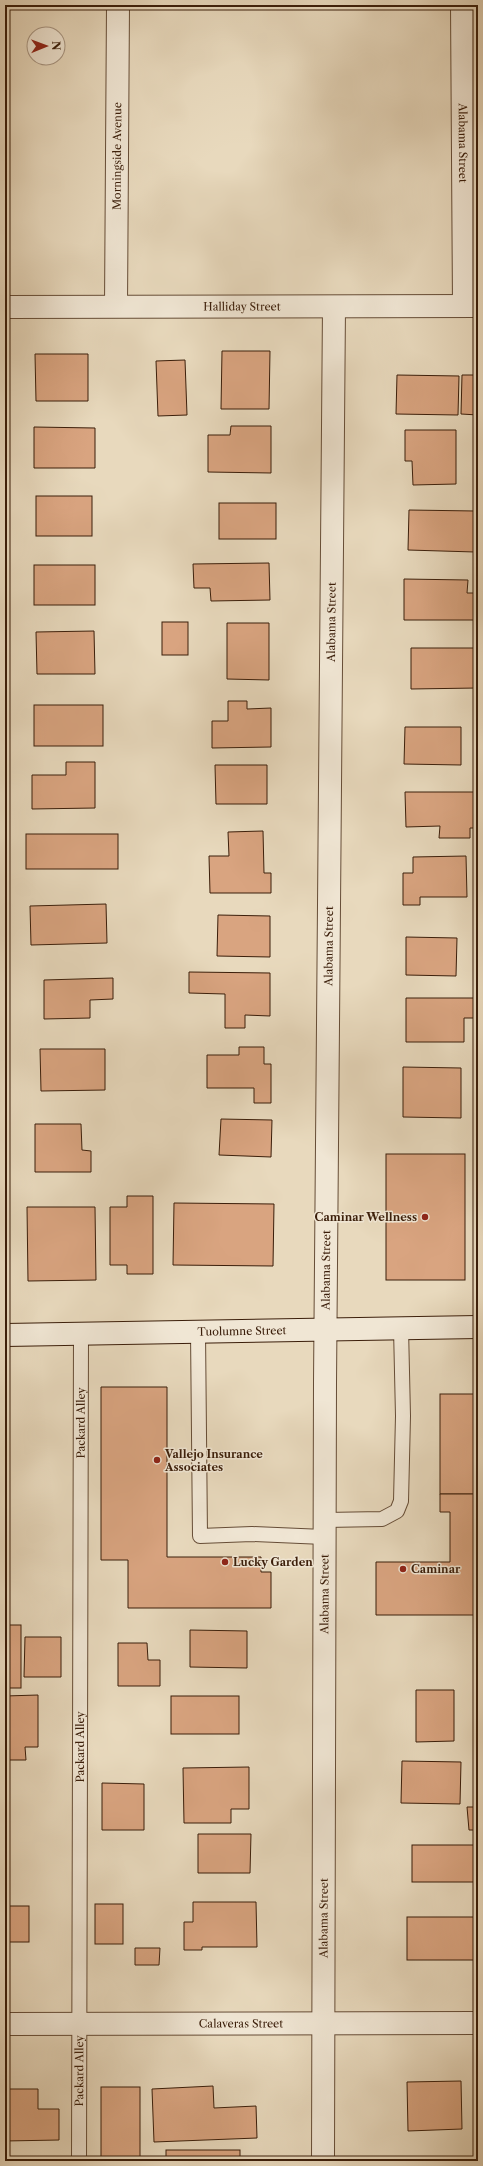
<svg xmlns="http://www.w3.org/2000/svg" width="483" height="2166" font-family="'Libre Caslon Text',serif">
	<rect width="100%" height="100%" fill="#e8d9bd"/>
	<filter id="stains"><feTurbulence type="fractalNoise" baseFrequency=".005" numOctaves="4"/><feColorMatrix values="0 0 0 0 .2 0 0 0 0 .09 0 0 0 0 .02 0 0 0 .5 -.17"/></filter>
	<radialGradient id="worn" r=".72"><stop offset=".6" stop-color="#630" stop-opacity="0"/><stop offset="1" stop-color="#630" stop-opacity=".3"/></radialGradient>
	<g fill="#d9a480" stroke="#3b1e0a">
		<polygon points="222,351 270,351 269,409 221,409"/>
		<polygon points="35,354 88,354 88,401 36,401"/>
		<polygon points="185,360 187,415 158,416 156,361"/>
		<polygon points="397,375 459,376 458,415 396,414"/>
		<polygon points="462,375 478,375 478,415 461,414"/>
		<polygon points="231,426 271,426 271,473 208,472 208,435 230,435"/>
		<polygon points="34,427 95,428 95,468 34,468"/>
		<polygon points="405,430 456,430 456,484 413,485 412,461 405,461"/>
		<rect x="36" y="496" width="56" height="40"/>
		<rect x="219" y="503" width="57" height="36"/>
		<polygon points="409,510 475,511 475,552 408,550"/>
		<polygon points="269,563 270,600 211,601 210,588 194,588 193,564"/>
		<rect x="34" y="565" width="61" height="40"/>
		<polygon points="404,579 468,580 467,593 478,593 478,620 404,620"/>
		<rect x="162" y="622" width="26" height="33"/>
		<polygon points="227,623 269,623 269,680 227,679"/>
		<polygon points="94,631 95,674 37,674 36,632"/>
		<polygon points="411,648 477,648 477,688 411,689"/>
		<polygon points="228,701 247,701 247,709 271,708 271,747 212,748 212,721 228,721"/>
		<rect x="34" y="705" width="69" height="41"/>
		<polygon points="405,727 461,727 461,765 404,764"/>
		<polygon points="66,762 95,762 95,808 32,809 32,775 66,775"/>
		<polygon points="215,765 267,765 267,804 216,804"/>
		<polygon points="405,792 478,792 478,828 470,828 470,838 439,838 440,826 406,827"/>
		<polygon points="263,831 264,873 271,873 271,893 210,893 209,856 229,856 228,832"/>
		<rect x="26" y="834" width="92" height="35"/>
		<polygon points="466,856 467,897 420,897 420,905 403,905 403,873 413,873 413,857"/>
		<polygon points="106,904 107,943 31,945 30,906"/>
		<polygon points="218,915 270,916 270,957 217,956"/>
		<polygon points="406,937 457,938 456,976 406,975"/>
		<polygon points="189,972 270,973 270,1016 245,1015 245,1028 225,1028 225,994 189,993"/>
		<polygon points="113,978 113,999 90,1000 90,1018 44,1019 44,980"/>
		<polygon points="406,998 478,998 478,1018 464,1018 464,1042 406,1042"/>
		<polygon points="239,1047 264,1047 264,1064 271,1064 271,1103 254,1103 254,1088 207,1088 207,1055 239,1055"/>
		<polygon points="40,1049 105,1049 105,1090 41,1091"/>
		<polygon points="403,1067 461,1068 461,1118 403,1117"/>
		<polygon points="221,1119 272,1120 271,1157 219,1155"/>
		<polygon points="35,1124 81,1124 82,1150 91,1151 91,1172 35,1172"/>
		<rect x="386" y="1154" width="79" height="126"/>
		<polygon points="127,1196 153,1196 153,1274 127,1274 127,1265 110,1265 110,1207 127,1207"/>
		<polygon points="174,1203 274,1204 273,1266 173,1265"/>
		<polygon points="27,1207 95,1207 96,1280 28,1281"/>
		<polygon points="101,1387 167,1387 167,1557 261,1557 261,1572 271,1572 271,1608 128,1608 128,1560 101,1560"/>
		<rect x="440" y="1394" width="38" height="100"/>
		<polygon points="440,1494 478,1494 478,1615 376,1615 376,1562 450,1562 450,1512 440,1512"/>
		<rect x="5" y="1625" width="16" height="63"/>
		<polygon points="190,1630 247,1631 247,1668 190,1667"/>
		<polygon points="25,1637 61,1637 61,1677 24,1677"/>
		<polygon points="118,1643 147,1643 148,1660 160,1660 160,1686 118,1686"/>
		<polygon points="416,1690 454,1690 454,1741 416,1742"/>
		<polygon points="38,1695 38,1747 25,1747 26,1760 5,1760 5,1696"/>
		<rect x="171" y="1696" width="68" height="38"/>
		<polygon points="402,1761 461,1762 460,1804 401,1803"/>
		<polygon points="249,1767 249,1809 231,1809 231,1823 184,1823 183,1768"/>
		<polygon points="102,1783 144,1784 144,1830 102,1830"/>
		<polygon points="467,1807 478,1807 478,1830 469,1830"/>
		<polygon points="198,1834 251,1834 250,1873 198,1873"/>
		<rect x="412" y="1845" width="66" height="37"/>
		<polygon points="193,1902 256,1902 257,1947 202,1947 202,1950 184,1950 184,1922 193,1922"/>
		<rect x="95" y="1904" width="28" height="40"/>
		<rect x="5" y="1906" width="24" height="36"/>
		<rect x="407" y="1917" width="71" height="43"/>
		<polygon points="135,1948 160,1948 159,1965 135,1965"/>
		<polygon points="461,2081 462,2129 408,2131 407,2082"/>
		<polygon points="213,2086 214,2108 256,2106 257,2138 154,2142 152,2089"/>
		<rect x="101" y="2087" width="39" height="74"/>
		<polygon points="5,2089 38,2089 38,2109 59,2109 59,2140 5,2141"/>
		<rect x="166" y="2150" width="74" height="11"/>
	</g>
	<g fill="none" stroke-linecap="round" stroke-linejoin="round">
		<g stroke="#664d37" stroke-width="16">
			<g id="service">
				<polyline points="198,1332 200,1536 252,1534 324,1537"/>
				<polyline points="325,1520 382,1519 397,1511 401,1501 403,1416 401,1328"/>
				<path id="s1" d="M79,2161L81,1334"/>
			</g>
		</g>
		<g stroke="#664d37" stroke-width="24">
			<g id="minor">
				<path id="s2" d="M462,5L464,306"/>
				<path id="s3" d="M116,306L118,5"/>
				<path id="s4" d="M5,307L478,306"/>
				<path id="s5" d="M5,2024L478,2023"/>
				<path id="s6" d="M323,2161L325,1383L334,307"/>
			</g>
		</g>
		<g stroke="#3b1e0a" stroke-width="24">
			<g id="secondary">
				<path id="s7" d="M5,1335L478,1327"/>
			</g>
		</g>
		<use href="#service" stroke="#f0e6d4" stroke-width="14"/>
		<use href="#minor" stroke="#f0e6d4" stroke-width="22"/>
		<use href="#secondary" stroke="#f0e6d4" stroke-width="22"/>
	</g>
	<g fill="#8f2418" stroke="#f0e6d4" stroke-width="1.5">
		<circle cx="425" cy="1217" r="4"/>
		<circle cx="157" cy="1460" r="4"/>
		<circle cx="225" cy="1562" r="4"/>
		<circle cx="403" cy="1569" r="4"/>
	</g>
	<g text-anchor="middle" stroke-width="3" stroke-linejoin="round" paint-order="stroke">
		<g font-size="11" fill="#3b1e0a" stroke="#f0e6d4">
			<text dy="4" stroke="none"><textPath href="#s2" startOffset="138">Alabama Street</textPath></text>
			<text dy="4" stroke="none"><textPath href="#s3" startOffset="150">Morningside Avenue</textPath></text>
			<text dy="4" stroke="none"><textPath href="#s4" startOffset="237">Halliday Street</textPath></text>
			<text dy="4" stroke="none"><textPath href="#s6" startOffset="1539">Alabama Street</textPath></text>
			<text dy="4" stroke="none"><textPath href="#s6" startOffset="1215">Alabama Street</textPath></text>
			<text dy="4" stroke="none"><textPath href="#s6" startOffset="891">Alabama Street</textPath></text>
			<text dy="4" stroke="none"><textPath href="#s7" startOffset="237">Tuolumne Street</textPath></text>
			<text dy="4" stroke="none"><textPath href="#s1" startOffset="738">Packard Alley</textPath></text>
			<text dy="4" stroke="none"><textPath href="#s6" startOffset="567">Alabama Street</textPath></text>
			<text dy="4" stroke="none"><textPath href="#s1" startOffset="414">Packard Alley</textPath></text>
			<text dy="4" stroke="none"><textPath href="#s6" startOffset="243">Alabama Street</textPath></text>
			<text dy="4" stroke="none"><textPath href="#s5" startOffset="236">Calaveras Street</textPath></text>
			<text dy="4" stroke="none"><textPath href="#s1" startOffset="90">Packard Alley</textPath></text>
		</g>
		<g font-size="11" font-weight="bold" fill="#3b1e0a" stroke="#f0e6d4" text-anchor="start">
			<text x="417" y="1221" text-anchor="end">Caminar Wellness</text>
			<text x="165" y="1458">Vallejo Insurance<tspan x="165" dy="13">Associates</tspan></text>
			<text x="233" y="1566">Lucky Garden</text>
			<text x="411" y="1573">Caminar</text>
		</g>
	</g>
	<rect width="483" height="2166" fill="none" stroke="#e8d9bd" stroke-width="20"/>
	<rect x="6" y="6" width="471" height="2154" fill="none" stroke="#3b1e0a" stroke-width="2"/>
	<rect x="10" y="10" width="463" height="2146" fill="none" stroke="#3b1e0a"/>
	<g transform="translate(46 46) rotate(89)"><circle r="19" fill="#f0e6d4" stroke="#a89683"/>
	<path d="M0-3L7 15L0 10L-7 15Z" fill="#8f2418"/>
	<text y="-6" font-size="11" font-weight="bold" text-anchor="middle" fill="#3b1e0a">N</text>
	</g>
	<rect width="100%" height="100%" filter="url(#stains)"/>
	<rect width="100%" height="100%" fill="url(#worn)"/>
</svg>
